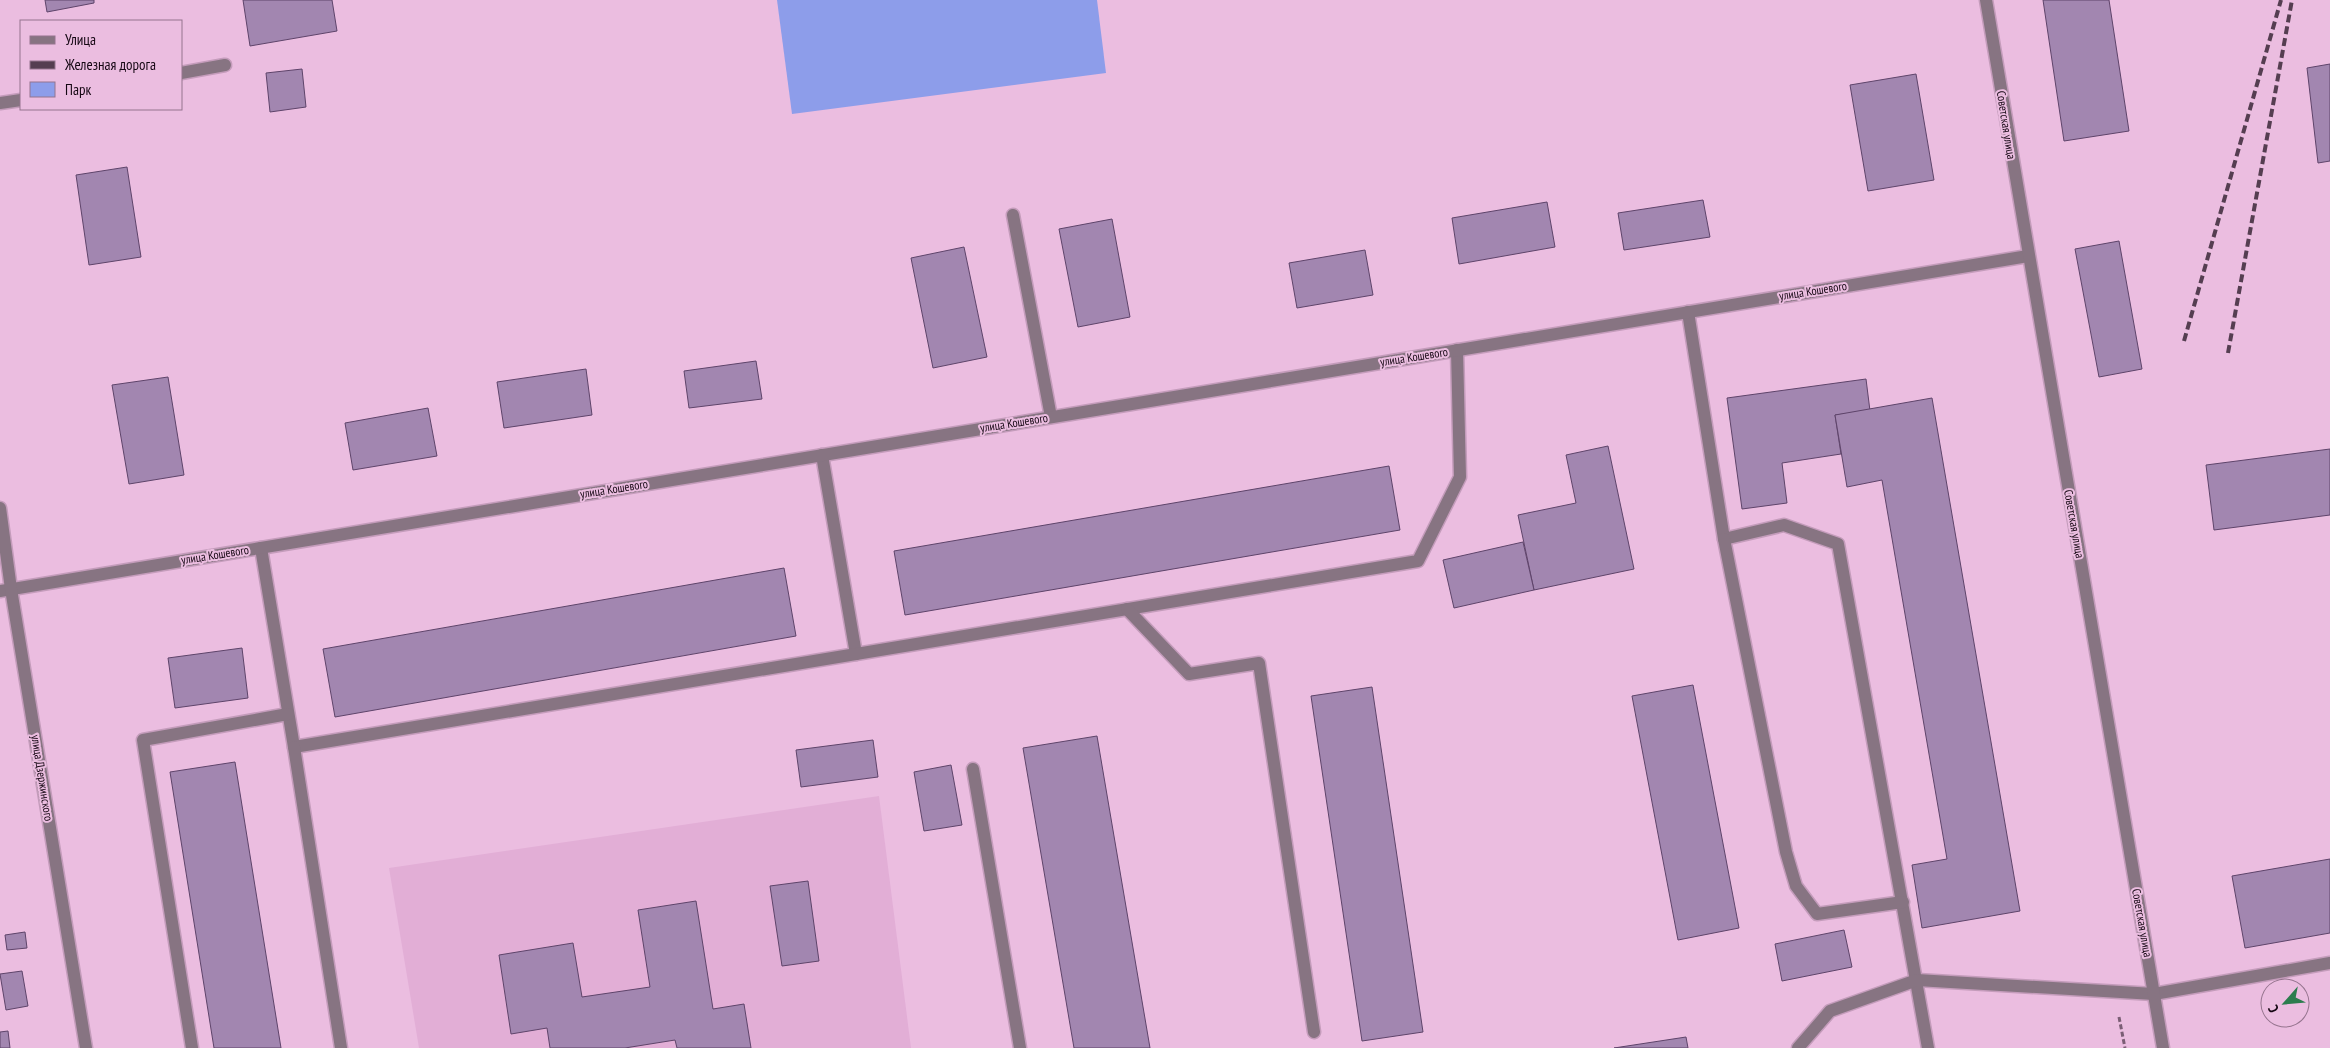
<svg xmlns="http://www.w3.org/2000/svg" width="2330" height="1048" font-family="'PT Sans Narrow',sans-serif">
	<rect width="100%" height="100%" fill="#ebbde0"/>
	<polygon fill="#e2aed6" points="879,796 911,1048 419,1048 389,868"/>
	<polygon fill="#8d9dea" points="777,0 1097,0 1106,73 792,114"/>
	<g fill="#a286b0" stroke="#5e446a">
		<polygon points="45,0 94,0 94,3 47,12"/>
		<polygon points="243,0 332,0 337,31 250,46"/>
		<polygon points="2043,0 2109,0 2129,131 2064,141"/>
		<polygon points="2330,64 2330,161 2318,163 2307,68"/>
		<polygon points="302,69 306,107 270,112 266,73"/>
		<polygon points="1916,74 1934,180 1868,191 1850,85"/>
		<polygon points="127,167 141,257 89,265 76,175"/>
		<polygon points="1703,200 1710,237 1624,250 1618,213"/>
		<polygon points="1547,202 1555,247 1459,264 1452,218"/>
		<polygon points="1112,219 1130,317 1078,327 1059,229"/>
		<polygon points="2119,241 2142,369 2099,377 2075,249"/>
		<polygon points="964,247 987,357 933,368 911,258"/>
		<polygon points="1365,250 1373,295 1297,308 1289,263"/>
		<polygon points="756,361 762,399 689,408 684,371"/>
		<polygon points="586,369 592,415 504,428 497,382"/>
		<polygon points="168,377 184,475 129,484 112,385"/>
		<polygon points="1866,379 1870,411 1835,415 1841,454 1782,463 1787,503 1742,509 1727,398"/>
		<polygon points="1932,398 2020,911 1922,928 1912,865 1947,859 1882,480 1847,487 1835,415"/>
		<polygon points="428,408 437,456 353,470 345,423"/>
		<polygon points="1608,446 1634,569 1534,590 1518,515 1576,503 1566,455"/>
		<polygon points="2330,449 2330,515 2214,530 2206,465"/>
		<polygon points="1389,466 1400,530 905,615 894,551"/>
		<polygon points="1523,542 1534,590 1454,608 1443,560"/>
		<polygon points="784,568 796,636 335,717 323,649"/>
		<polygon points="242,648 248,698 175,708 168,658"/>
		<polygon points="1693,685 1739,928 1678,940 1632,696"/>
		<polygon points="1372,687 1423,1032 1362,1041 1311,696"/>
		<polygon points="1097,736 1150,1048 1074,1048 1023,748"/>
		<polygon points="873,740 878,777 801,787 796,750"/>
		<polygon points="235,762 281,1048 214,1048 170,772"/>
		<polygon points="951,765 962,825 924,831 914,772"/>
		<polygon points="2330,859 2330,933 2245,948 2232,876"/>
		<polygon points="808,881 819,961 782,966 770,886"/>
		<polygon points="696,901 713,1009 744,1004 751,1048 677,1048 675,1040 625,1048 550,1048 547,1028 511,1034 499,955 573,943 582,997 650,987 638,910"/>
		<polygon points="1844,930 1852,967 1782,981 1775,944"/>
		<polygon points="25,932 27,948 7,950 5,935"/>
		<polygon points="22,971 28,1006 6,1010 0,974"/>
		<polygon points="8,1031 10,1048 0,1048 0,1032"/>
		<polygon points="1686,1037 1688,1048 1614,1048"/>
	</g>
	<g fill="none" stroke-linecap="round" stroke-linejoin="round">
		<g stroke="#c49cbb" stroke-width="15">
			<g id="service">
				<polyline points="181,73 225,65"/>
				<polyline points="0,103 21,100"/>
				<polyline points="1013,215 1051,417"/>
				<polyline points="1688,312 1724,539 1784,525 1838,544 1928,1048"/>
				<polyline points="822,455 856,654"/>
				<polyline points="1724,539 1786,852 1796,886 1817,914 1903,902"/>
				<polyline points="261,548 294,747 1418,561 1460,477 1457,350"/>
				<polyline points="1127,609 1189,674 1259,663 1314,1032"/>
				<polyline points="294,747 341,1048"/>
				<polyline points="973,769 1020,1048"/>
				<polyline points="192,1048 143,740 288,714"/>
				<polyline points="1798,1048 1830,1011 1917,980 2154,994 2330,963"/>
			</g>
		</g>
		<g stroke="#c49cbb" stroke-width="15">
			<polyline id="minor" points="0,591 2028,256"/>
		</g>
		<g stroke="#c49cbb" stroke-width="15">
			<g id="tertiary">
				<polyline points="1986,0 2163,1048"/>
				<polyline points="0,508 11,589 86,1048"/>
			</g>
		</g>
		<polyline stroke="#7b5e75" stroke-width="3" stroke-dasharray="5 2.5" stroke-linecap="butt" points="2119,1017 2125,1048"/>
		<use href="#service" stroke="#877482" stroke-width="12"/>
		<use href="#minor" stroke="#877482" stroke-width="12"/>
		<use href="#tertiary" stroke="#877482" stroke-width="12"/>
		<g stroke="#553e51" stroke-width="4" stroke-dasharray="8 4" stroke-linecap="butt">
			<polyline points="2184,341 2281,0"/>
			<polyline points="2228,353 2292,0"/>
		</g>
	</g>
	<g text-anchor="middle" stroke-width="4" stroke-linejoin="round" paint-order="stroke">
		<g font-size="12" fill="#150713" stroke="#ebbde0">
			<text transform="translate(2006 125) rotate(81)" y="4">Советская улица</text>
			<text transform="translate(1813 291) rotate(-9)" y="4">улица Кошевого</text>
			<text transform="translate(1414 357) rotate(-9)" y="4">улица Кошевого</text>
			<text transform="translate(1014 423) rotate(-9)" y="4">улица Кошевого</text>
			<text transform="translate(614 489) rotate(-9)" y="4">улица Кошевого</text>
			<text transform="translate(2074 524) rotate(80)" y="4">Советская улица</text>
			<text transform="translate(215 555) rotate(-9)" y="4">улица Кошевого</text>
			<text transform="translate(42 778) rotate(81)" y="4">улица Дзержинского</text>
			<text transform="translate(2142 923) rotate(80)" y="4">Советская улица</text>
		</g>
	</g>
	<rect x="20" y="20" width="162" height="90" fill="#ebbde0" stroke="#95748e"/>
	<rect x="30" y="36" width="25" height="8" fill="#877482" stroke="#95748e"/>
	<text x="65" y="45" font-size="15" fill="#150713">Улица</text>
	<rect x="30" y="61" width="25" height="8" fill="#553e51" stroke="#95748e"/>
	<text x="65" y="70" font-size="15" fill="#150713">Железная дорога</text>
	<rect x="30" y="82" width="25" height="15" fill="#8d9dea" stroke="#95748e"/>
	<text x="65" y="95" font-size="15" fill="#150713">Парк</text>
	<g transform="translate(2285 1003) rotate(243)"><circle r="24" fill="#ebbde0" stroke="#95748e"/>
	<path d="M0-4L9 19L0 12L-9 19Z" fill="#2c7d4e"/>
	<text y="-8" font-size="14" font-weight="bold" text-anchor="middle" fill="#150713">С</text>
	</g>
</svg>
